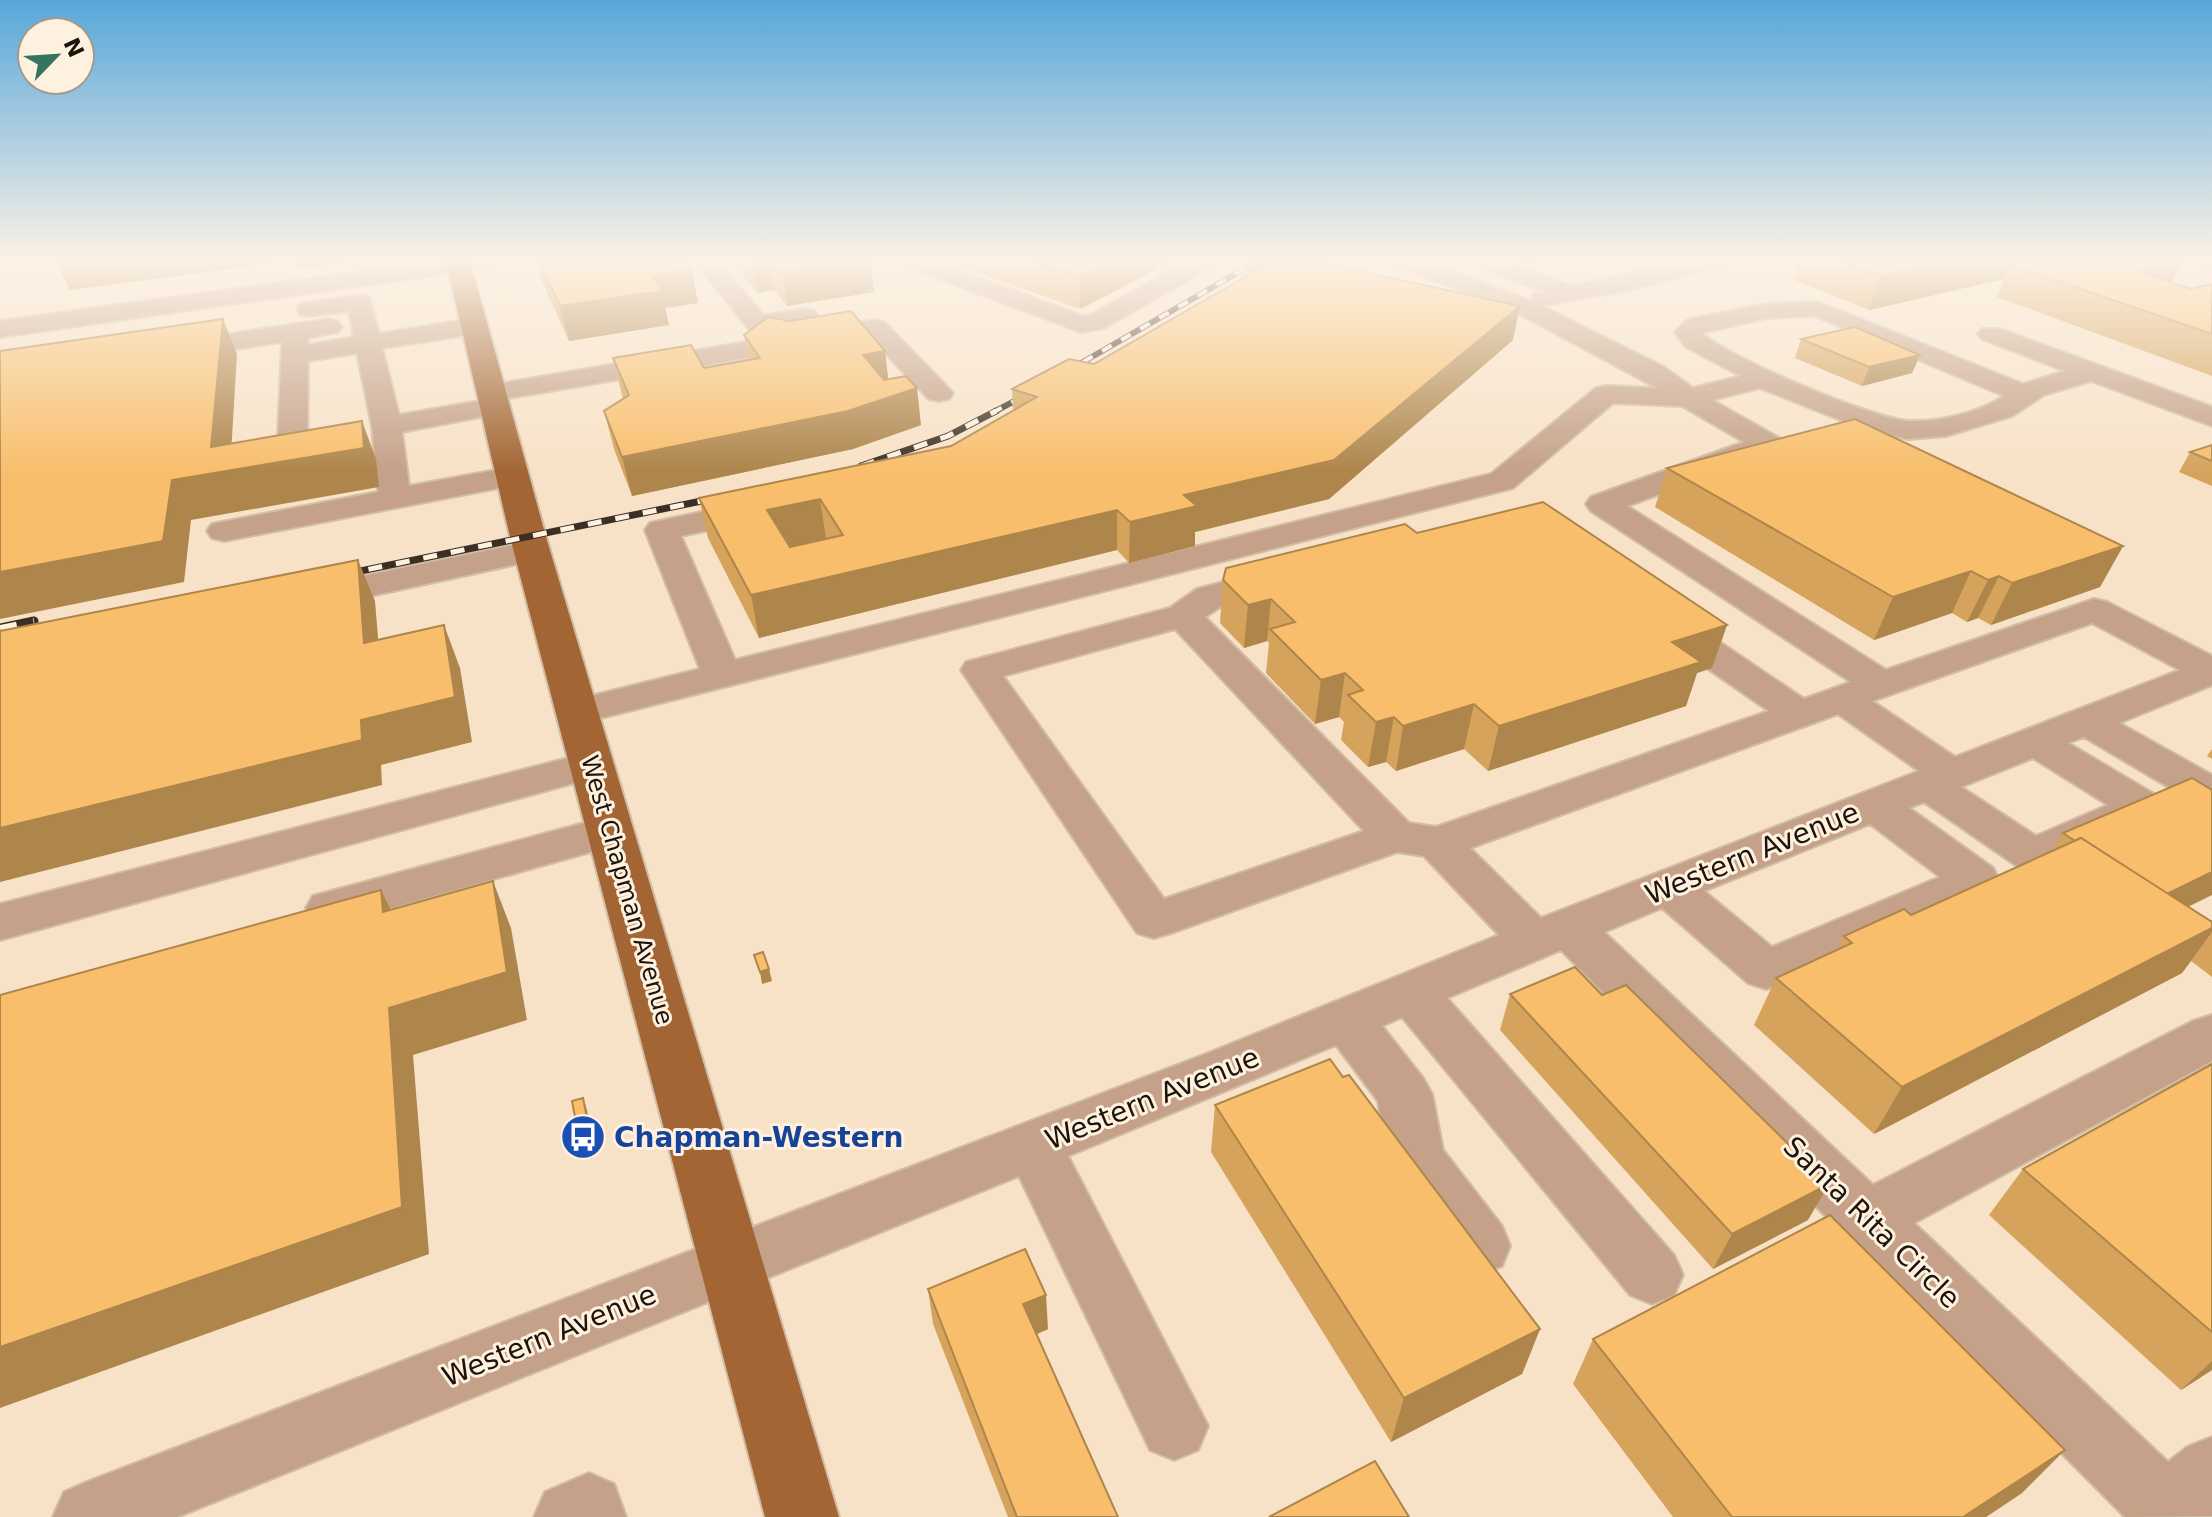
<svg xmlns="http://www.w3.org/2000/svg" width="2212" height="1517" font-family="'DejaVu Sans',sans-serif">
	<rect width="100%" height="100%" fill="#f8e2c7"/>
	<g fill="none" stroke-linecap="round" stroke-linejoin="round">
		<g stroke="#d0bda5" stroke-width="4">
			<g id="minor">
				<polygon points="439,261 499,261 496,266 488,268 0,337 0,321"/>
				<path d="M694,261H717L764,315L806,309L815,311L818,316L815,321C795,326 768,334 749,329Z"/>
				<polygon points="901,261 933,261 1083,316 1089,316 1188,261 1216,261 1213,266 1104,328 1081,332 904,266"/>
				<path d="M1393,261H1425L1532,301L1534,294L1544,292L1478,266L1475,261H1508L1571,286L1688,261H1726L1723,266L1632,289L1542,306L1664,367L1693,388L1741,376L1686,347L1675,332L1686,321L1695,318L1766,304L1818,302L2023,384L2065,371L1982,339L1978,334L1982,329H2000L2212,407V426L2091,381L2044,395L2012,416L1946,436L1908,439L1863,429L1760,388L1712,400L1779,438L1783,444L1779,450L1627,506L1886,670L2094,599L2107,602L2212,656V685L2119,723L2212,775V808L2197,804L2084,737L2068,743L2159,797L2165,807L2159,817L2033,871L2017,866L1924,802L1909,808L1993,868L1999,880L1993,892L1784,983L1766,989L1748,983L1662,908L1604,932L1873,1185L2193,1021L2212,1015V1061L1914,1223L2168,1462L2187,1447L2212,1437V1516L2125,1517L1561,950L1447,998L1674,1255L1683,1275L1674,1295L1652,1304L1630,1295L1402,1017L1382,1026L1423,1078L1432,1094L1443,1150L1502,1226L1510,1246L1502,1266L1480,1274L1458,1266L1396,1177L1387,1159L1378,1101L1336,1045L1068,1156L1208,1426L1198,1450L1174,1460L1150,1450L1019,1176L177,1517H53L64,1492L89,1481L1211,1052L1499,935L1424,856L1397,852L1171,933L1154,938L1137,933L961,670L966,662L1170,608L1197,589L1278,568L1290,572L1296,579L1290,586L1223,605L1205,617L1409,823L1436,827L1769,711L1655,632L1650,624L1655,616L1668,613L1681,616L1804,699L1851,682L1591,511L1586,504L1591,497L1744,442L1682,406L1613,403L1513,488L577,724L563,721L557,712L563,703L700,669L645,530L650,523L758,500L769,503L774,510L769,517L681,536L735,660L1491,474L1596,388L1606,386L1657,388L1510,309L1396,266ZM1815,316L2004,396C1978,413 1941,422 1910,421C1877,421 1724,356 1702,333L1766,318ZM2092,623L2180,670L1955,757L1872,701ZM1175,629L1364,831L1164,899L1003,676ZM1838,714L1919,771L1541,918L1470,848ZM2033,758L2108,805L2036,836L1961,787ZM1870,824L1940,877L1772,947L1704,891Z"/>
				<polygon points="360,295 369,297 379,334 475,318 484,321 488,326 484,331 475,334 382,348 399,415 485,400 478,393 482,387 492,385 876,320 885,323 953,393 949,399 939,401 929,399 870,337 504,399 510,406 506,412 402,432 409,486 513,467 524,469 529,476 524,483 224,541 212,538 207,531 212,524 378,492 372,426 357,353 308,361 307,450 321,448 332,451 336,457 332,463 292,471 281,468 277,462 282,342 177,358 168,356 164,350 168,344 177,342 329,319 338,322 342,327 338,332 308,338 308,345 354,337 349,311 309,316 300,314 297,309 300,304"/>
				<polygon points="533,541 545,544 550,551 545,558 315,608 302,605 297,597 302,589 315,586"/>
				<polygon points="592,752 607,756 613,765 607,774 0,940 0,904"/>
				<polygon points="610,816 626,820 632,831 626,842 330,925 313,920 306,908 313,896"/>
				<polygon points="589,1473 614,1484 626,1517 534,1517 545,1492"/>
			</g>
		</g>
		<g stroke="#d0bda5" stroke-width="4">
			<polygon id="major" points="446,261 470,261 546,537 839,1517 765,1517 510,537"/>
		</g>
		<use href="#minor" fill="#c4a188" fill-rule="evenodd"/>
		<use href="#major" fill="#a26533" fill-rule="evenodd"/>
		<g stroke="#392f23" stroke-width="6">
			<g id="rail-far2">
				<polyline points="1064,373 1258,261"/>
				<polyline points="992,413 1033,391"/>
			</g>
		</g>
		<g stroke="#392f23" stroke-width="7">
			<g id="rail-far1">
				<polyline points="861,466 948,436 996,411"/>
				<polyline points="341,575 721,497"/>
			</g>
		</g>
		<g stroke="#392f23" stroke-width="9">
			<polyline id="rail" points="0,628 34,621"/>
		</g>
		<use href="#rail-far2" stroke="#fef1e0" stroke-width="4" stroke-dasharray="11" stroke-linecap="butt"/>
		<use href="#rail-far1" stroke="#fef1e0" stroke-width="5" stroke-dasharray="14" stroke-linecap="butt"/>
		<use href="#rail" stroke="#fef1e0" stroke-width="6" stroke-dasharray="17" stroke-linecap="butt"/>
	</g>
	<g fill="#d5a35c">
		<polygon points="536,261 685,261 692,270 698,303 665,308 669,325 569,341 540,277"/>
		<polygon points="732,261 870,261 874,292 787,306 774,290 757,293"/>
		<polygon points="955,261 1173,261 1080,309 956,265"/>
		<polygon points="1246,261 1313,261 1513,340 1329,499 1195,532 1195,546 1129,563 1117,550 759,638 708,538 699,498 951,446 1013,410 1012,389 1094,364 1244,277"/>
		<polygon points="1508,261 1541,261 1518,266"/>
		<polygon points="1800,261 2180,261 2182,262 2172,282 2191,289 2212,284 2212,376 1997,297 2004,279 1869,310 1794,280"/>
		<polygon points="2187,261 2212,261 2212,269"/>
		<polygon points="744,335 885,351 888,379 921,425 853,449 632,496 614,449 604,411 623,399 613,358 704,368 749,360"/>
		<polygon points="1801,339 1920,355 1912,373 1862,386 1795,358"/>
		<polygon points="2212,445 2212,486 2179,472 2190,452"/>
		<polygon points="1667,468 2123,546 2100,587 1991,625 1978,618 1967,622 1952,613 1874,640 1655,507"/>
		<polygon points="1223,580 1727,625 1712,668 1697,673 1686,706 1488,771 1464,749 1396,771 1386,762 1368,767 1341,740 1344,722 1339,717 1315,724 1266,673 1269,643 1267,641 1244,648 1220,623"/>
		<polygon points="2212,749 2212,759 2207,756"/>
		<polygon points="2063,833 2210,921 2212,920 2212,977 2191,961 2182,973 1874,1134 1754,1025 1776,978 1837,950 1844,936 1911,915 2053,851"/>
		<polygon points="1510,994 1808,1220 1713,1269 1500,1030"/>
		<polygon points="2212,1064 2212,1370 2181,1390 1989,1215 2023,1169"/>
		<polygon points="1215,1105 1540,1329 1522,1374 1391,1442 1211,1152"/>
		<polygon points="928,1289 1048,1329 1037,1334 1118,1517 1008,1517 933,1324"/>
		<polygon points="1593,1339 2022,1493 1986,1517 1673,1517 1573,1384"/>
	</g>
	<g fill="#ae854b">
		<polygon points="56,261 291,261 70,290"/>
		<polygon points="295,261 360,261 298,269"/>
		<polygon points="752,261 769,261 774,290 757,293"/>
		<polygon points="860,261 870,261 874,292 787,306 782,273"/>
		<polygon points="1111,261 1173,261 1080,309 1080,276"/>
		<polygon points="1519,261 1541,261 1518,266"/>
		<polygon points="1954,261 2033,261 2011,265 2004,279 1869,310 1881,276"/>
		<polygon points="2182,262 2166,294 2123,305 2139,272"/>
		<polygon points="692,270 698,303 665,308 669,325 569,341 560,306 652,276"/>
		<polygon points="1520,306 1513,340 1329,499 1195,532 1195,546 1129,563 1130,522 1184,495"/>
		<polygon points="223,319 237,354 230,471 362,421 376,459 379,487 191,520 184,582 0,619 0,572 211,447"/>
		<polygon points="885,351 889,387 863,355"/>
		<polygon points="1920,355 1912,373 1862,386 1869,367"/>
		<polygon points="917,388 921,425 853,449 632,496 622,457"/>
		<polygon points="820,499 826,539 775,551 767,510"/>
		<polygon points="1117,510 1117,550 759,638 751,595"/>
		<polygon points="2123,546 2100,587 1991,625 2012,583"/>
		<polygon points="358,560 375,601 382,686 364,643"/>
		<polygon points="1971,571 1952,613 1874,640 1893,597"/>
		<polygon points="1999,576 1978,618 1967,622 1988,580"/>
		<polygon points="1271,599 1267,641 1244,648 1248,605"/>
		<polygon points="444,625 460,668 472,742 381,765 382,785 0,882 0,828 361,720"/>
		<polygon points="1727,625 1712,668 1697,673 1686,706 1488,771 1499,726 1672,642"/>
		<polygon points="1345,673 1339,717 1315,724 1321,680"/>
		<polygon points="1474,704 1464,749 1396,771 1403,726"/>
		<polygon points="1394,717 1386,762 1368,767 1376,722"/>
		<polygon points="2212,872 2212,895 2135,933 2160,897"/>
		<polygon points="493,881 511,928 527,1020 413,1055 429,1254 0,1408 0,1347 389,1008"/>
		<polygon points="381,890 404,937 383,912"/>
		<polygon points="2212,928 2212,932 2182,973 1874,1134 1902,1087"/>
		<polygon points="769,969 772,981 762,984 760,972"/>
		<polygon points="583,1098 587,1110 591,1131 581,1134 576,1122"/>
		<polygon points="1829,1184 1808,1220 1713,1269 1732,1234"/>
		<polygon points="1046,1295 1048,1329 1026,1339 1023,1304"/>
		<polygon points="1540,1329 1522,1374 1391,1442 1404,1398"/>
		<polygon points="2212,1361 2212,1370 2181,1390"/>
		<polygon points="2065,1450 2022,1493 1986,1517 1963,1517"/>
	</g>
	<g fill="#f8be6b" stroke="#ae854b" stroke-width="2" fill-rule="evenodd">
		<polygon points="539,261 685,261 692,270 652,276 662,291 560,306"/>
		<polygon points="771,261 860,261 782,273"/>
		<polygon points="1034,261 1111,261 1080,276"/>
		<path d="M1246,261H1313L1520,306L1334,460L1184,495L1197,506L1130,522L1117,510L751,595L699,498L951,446L1037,397L1012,389L1069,359L1094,364L1266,265ZM820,499L843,535L790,547L767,510Z"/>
		<polygon points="1840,261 1954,261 1881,276"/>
		<polygon points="2027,261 2182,262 2139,272 2191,289 2212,284 2212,334 2011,265"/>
		<polygon points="851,311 885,351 863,355 884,380 906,376 917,388 848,411 622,457 604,411 629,395 613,358 691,345 704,368 760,358 744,335 768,317 790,321"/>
		<polygon points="223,319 211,447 362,421 364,448 172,480 163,541 0,572 0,351"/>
		<polygon points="1855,327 1920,355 1869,367 1801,339"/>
		<polygon points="1855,419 2123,546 2012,583 1999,576 1988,580 1971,571 1893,597 1667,468"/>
		<polygon points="2212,445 2212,461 2190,452"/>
		<polygon points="1543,502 1727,625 1672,642 1701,662 1499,726 1474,704 1403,726 1394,717 1376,722 1348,695 1363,690 1345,673 1321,680 1270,629 1295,622 1271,599 1248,605 1223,580 1226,568 1405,524 1417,533"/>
		<polygon points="358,560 364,643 444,625 455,697 361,720 362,740 0,828 0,631"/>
		<polygon points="2192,778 2212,790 2212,872 2167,894 2081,838 2075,841 2063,833"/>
		<polygon points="2081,838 2212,922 2212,928 1902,1087 1776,978 1852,943 1844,936 1904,909 1911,915"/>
		<polygon points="493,881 507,972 389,1008 402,1207 0,1347 0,995 381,890 383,912"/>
		<polygon points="763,952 769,969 760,972 754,955"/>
		<polygon points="1575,967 1602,995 1626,985 1829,1184 1732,1234 1510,994"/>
		<polygon points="1330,1059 1343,1077 1349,1075 1540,1329 1404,1398 1215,1105"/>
		<polygon points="2212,1064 2212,1332 2023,1169"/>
		<polygon points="583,1098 587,1118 576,1122 572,1101"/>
		<polygon points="1830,1215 2065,1450 1963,1517 1732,1517 1593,1339"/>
		<polygon points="1025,1249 1046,1295 1023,1304 1118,1517 1017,1517 928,1289"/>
		<polygon points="1375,1461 1409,1517 1269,1517"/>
	</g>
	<linearGradient id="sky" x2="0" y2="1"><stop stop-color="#57a7da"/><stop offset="0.55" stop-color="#fcf2e6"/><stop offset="1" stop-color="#fcf2e6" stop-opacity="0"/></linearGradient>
	<rect width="2212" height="473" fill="url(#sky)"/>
	<defs>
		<g id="bus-disc" transform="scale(2.3)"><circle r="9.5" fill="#1a4fb4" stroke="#fef1e0"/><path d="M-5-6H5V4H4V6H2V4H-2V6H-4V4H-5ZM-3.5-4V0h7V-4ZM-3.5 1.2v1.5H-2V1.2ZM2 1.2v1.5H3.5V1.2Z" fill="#fff"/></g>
	</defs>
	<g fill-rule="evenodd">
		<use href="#bus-disc" x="583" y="1137"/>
	</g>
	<g text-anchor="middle" stroke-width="6" stroke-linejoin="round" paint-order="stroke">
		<g font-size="24" fill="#1c140a" stroke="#fef1e0">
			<text transform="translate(627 890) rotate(74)" y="8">West Chapman Avenue</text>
		</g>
		<g font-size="28" fill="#1c140a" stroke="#fef1e0">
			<text transform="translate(1752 853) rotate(-22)" y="10">Western Avenue</text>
			<text transform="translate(1152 1098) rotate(-22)" y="10">Western Avenue</text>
			<text transform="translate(1872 1222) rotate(44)" y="10">Santa Rita Circle</text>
			<text transform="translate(549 1335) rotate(-22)" y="10">Western Avenue</text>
		</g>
		<g font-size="28" font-weight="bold" fill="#164399" stroke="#fef1e0" text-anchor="start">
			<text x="614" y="1147">Chapman-Western</text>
		</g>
	</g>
	<g transform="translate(56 56) rotate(65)"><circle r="38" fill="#fef1e0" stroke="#a4998a" stroke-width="2"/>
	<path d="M0-6L14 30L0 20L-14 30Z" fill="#37745f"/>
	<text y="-12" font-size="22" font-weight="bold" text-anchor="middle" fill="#1c140a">N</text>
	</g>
</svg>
